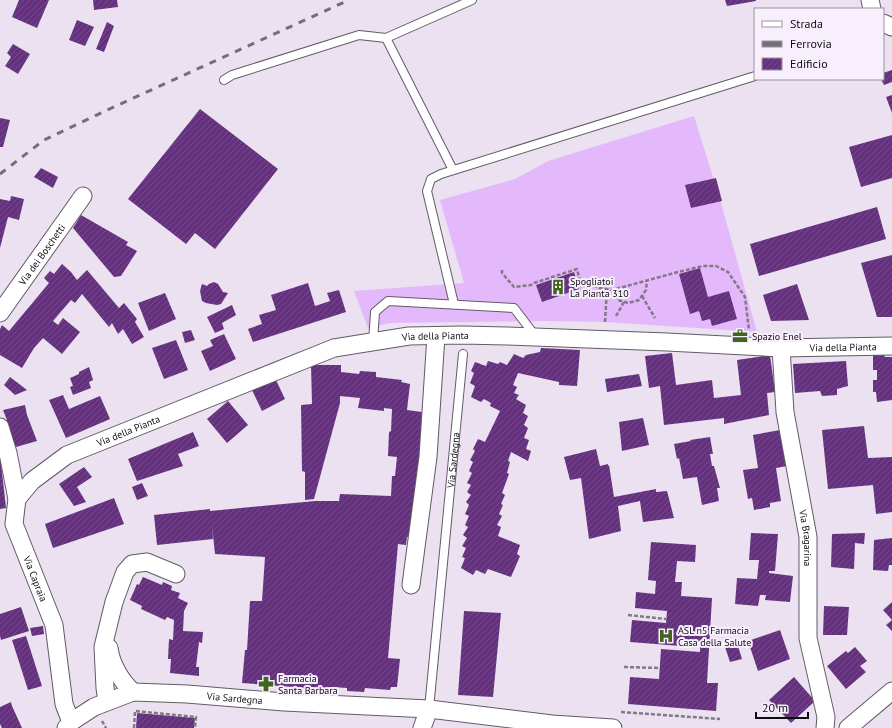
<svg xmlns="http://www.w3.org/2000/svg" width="892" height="728" font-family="'PT Sans',sans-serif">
	<defs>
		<pattern id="building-hatch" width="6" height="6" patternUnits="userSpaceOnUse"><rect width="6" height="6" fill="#64317d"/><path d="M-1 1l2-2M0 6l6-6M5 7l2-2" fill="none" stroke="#754c89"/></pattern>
	</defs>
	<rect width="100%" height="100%" fill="#ebe1f0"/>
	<polygon fill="#e4b9fb" points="694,116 721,203 757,332 605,322 545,321 390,323 368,328 354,291 464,283 440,200 515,179 548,161"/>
	<g fill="url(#building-hatch)">
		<polygon points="19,0 49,0 37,28 12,17"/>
		<polygon points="93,0 117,0 118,7 94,10"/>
		<polygon points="725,0 756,0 756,1 727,6"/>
		<polygon points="77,20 94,27 85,46 69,40"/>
		<polygon points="107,22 114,26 104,52 96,49"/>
		<polygon points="13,44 30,54 18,74 5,66 11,57 7,53"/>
		<polygon points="892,70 892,82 884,85 881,79 883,79 883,73"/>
		<polygon points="892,95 892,113 886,97"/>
		<polygon points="200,109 278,169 215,249 195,233 186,244 128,199"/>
		<polygon points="0,118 10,120 3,147 0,147"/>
		<polygon points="892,135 892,178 861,187 849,147"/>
		<polygon points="41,168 58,177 53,188 34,177"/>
		<polygon points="716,178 722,201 691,208 685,185"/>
		<polygon points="11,196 24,199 19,220 8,217 0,248 0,199 10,201"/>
		<polygon points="877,207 886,239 759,276 750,244"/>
		<polygon points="81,215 128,242 126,245 137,251 121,276 114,277 73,228"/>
		<polygon points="892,255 892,317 877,317 861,263"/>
		<polygon points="62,264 71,272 77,280 87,270 119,308 124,303 137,319 135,322 144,337 132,344 123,329 118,334 112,323 109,327 82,294 75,303 71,300 53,321 58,325 63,318 80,332 62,354 43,338 34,348 22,368 0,355 0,329 2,325 9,331 49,283 44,278 50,271 54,274"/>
		<polygon points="700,268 708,297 729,291 737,319 712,326 710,319 702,321 699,311 690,314 679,274"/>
		<polygon points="574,272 579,289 542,302 536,285"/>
		<polygon points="214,282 218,284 223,292 228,293 221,304 217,305 206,303 202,301 200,291 202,284 207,286 209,284"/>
		<polygon points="308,283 315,306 330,301 327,293 339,290 346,312 253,342 248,329 262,324 259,315 276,310 271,295"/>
		<polygon points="797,284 809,320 771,321 763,295"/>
		<polygon points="165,293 176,319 149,331 138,303"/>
		<polygon points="232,305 236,315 222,323 224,329 215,333 207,317"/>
		<polygon points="191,330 195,340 185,343 182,332"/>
		<polygon points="224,334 236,359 210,371 201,351 213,346 210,340"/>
		<polygon points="176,340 188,370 164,379 152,348"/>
		<polygon points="541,348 580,350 577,386 559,385 559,382 518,373 513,385 517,387 514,393 519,395 516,399 526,405 523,413 528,416 524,425 528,428 524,438 529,440 526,449 531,451 528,461 511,452 508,461 510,462 507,473 509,474 502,493 505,495 501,504 503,505 499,514 502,516 497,525 501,527 498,536 520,545 517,554 520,556 511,577 488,569 485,574 476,570 473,575 461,568 465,558 462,557 466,548 462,546 467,538 463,535 468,527 465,525 469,516 465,514 469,505 466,502 471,495 467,492 471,485 467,483 472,473 469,471 473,462 470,460 475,451 473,449 478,439 485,442 500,411 490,406 491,403 484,399 481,402 471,397 475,386 470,383 474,373 471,371 475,362 486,366 488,361 498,364 500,362 507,365 514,354 523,358 526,355 540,352"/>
		<polygon points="672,353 676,385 712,380 714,398 741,395 737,360 770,355 775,392 767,393 769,415 724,424 724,418 664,425 660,386 649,388 645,356"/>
		<polygon points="873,355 884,355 885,357 892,357 892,400 877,402 876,392 873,392 873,380 877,380 877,370 873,370"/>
		<polygon points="846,361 848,386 837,389 837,395 822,396 820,391 795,393 793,364"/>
		<polygon points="311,365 341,365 341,372 359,374 360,371 376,372 376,377 402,380 401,382 410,384 407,410 422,412 421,420 425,421 411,537 407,537 406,545 398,544 388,658 400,659 397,687 391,687 390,690 365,688 364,692 347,691 347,688 333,687 333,690 242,683 245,650 247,650 250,601 262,601 265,557 215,554 212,526 213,539 157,545 154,515 210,509 210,511 315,501 339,501 340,494 391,496 392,476 395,476 397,457 388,456 389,432 391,431 392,409 384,408 384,411 358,408 360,398 340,396 340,403 314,499 305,500 305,472 302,471 301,405 312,404"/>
		<polygon points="89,367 93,380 89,382 91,388 73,395 70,387 73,386 70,378 79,374 79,372"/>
		<polygon points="639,374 642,386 607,392 605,379"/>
		<polygon points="10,377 27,390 15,395 4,385"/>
		<polygon points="275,378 285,399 262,411 252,390"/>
		<polygon points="63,395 69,409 100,396 110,419 66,438 49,400"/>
		<polygon points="228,401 248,425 227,443 207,419"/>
		<polygon points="25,405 27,415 37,441 16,447 5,420 7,420 3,410"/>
		<polygon points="643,418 649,445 622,451 619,422"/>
		<polygon points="864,426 868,458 892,457 892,512 876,514 873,485 828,489 822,430"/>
		<polygon points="780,430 787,466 776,468 781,501 770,503 770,507 754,510 752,498 748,499 743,470 758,468 753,435"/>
		<polygon points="193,432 199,446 178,454 183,466 137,481 128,459"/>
		<polygon points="710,437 713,454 710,454 712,466 714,466 720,488 717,488 719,501 702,505 697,477 683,479 679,458 677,459 674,444 691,441 690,440"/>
		<polygon points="596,449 600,466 608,464 608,466 609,465 614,497 656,489 656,492 667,491 674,518 643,522 640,501 618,506 621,531 589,539 581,478 570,480 564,457"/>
		<polygon points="0,454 6,508 0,509"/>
		<polygon points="84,467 92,477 77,487 86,502 74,506 59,484"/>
		<polygon points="142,483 148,496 137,500 132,487"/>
		<polygon points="114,498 124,524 53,548 45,524"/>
		<polygon points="751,533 778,534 775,571 769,571 769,573 793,576 790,602 765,600 766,595 760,595 758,606 735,604 737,578 757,579 759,560 749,560"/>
		<polygon points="865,533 864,544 855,543 854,569 831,567 832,534"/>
		<polygon points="892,538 892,565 889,565 888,571 873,570 874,540"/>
		<polygon points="651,542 696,545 695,562 677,561 675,582 682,582 681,596 712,598 707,683 718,683 716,711 628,704 630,677 659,679 661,649 700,652 700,642 681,640 681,646 630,642 632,620 666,623 667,611 635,608 636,592 655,594 656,581 648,580"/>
		<polygon points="143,577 162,585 163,582 172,586 171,590 180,593 178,598 188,603 184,611 183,631 203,632 202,643 199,642 196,667 199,667 199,676 170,673 171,659 168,659 169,639 173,640 174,620 167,617 165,620 141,609 142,606 130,600 137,584 139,585"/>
		<polygon points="892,602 892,620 883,610"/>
		<polygon points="824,606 849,607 847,635 823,635"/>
		<polygon points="21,607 29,631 1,640 0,636 0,614"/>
		<polygon points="464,611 501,613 493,697 458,695"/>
		<polygon points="892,620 892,631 886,625"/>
		<polygon points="43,626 44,634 32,636 30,628"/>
		<polygon points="780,630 790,659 758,671 748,641"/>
		<polygon points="26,636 42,686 28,690 12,640"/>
		<polygon points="736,640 742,659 730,662 724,644"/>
		<polygon points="855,647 867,661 860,666 866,672 846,689 827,666 846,651 848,653"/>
		<polygon points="794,677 815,701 791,723 769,700"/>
		<polygon points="11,702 12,706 22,728 2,728 0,724 0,707"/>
		<polygon points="137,713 195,718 194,728 136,728"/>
	</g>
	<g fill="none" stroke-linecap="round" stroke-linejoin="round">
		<g stroke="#625b67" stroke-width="10">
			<g id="lane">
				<polyline points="386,38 472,0"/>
				<polyline points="224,80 232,75 359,35 386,38 453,170"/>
				<polyline points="454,304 427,191 431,179 441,174 755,76"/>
				<polyline points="373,342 375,312 388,301 514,308 536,337"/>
				<path id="s1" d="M429,709L463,354"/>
			</g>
		</g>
		<g stroke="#625b67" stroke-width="19">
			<g id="street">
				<polyline points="870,0 872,9"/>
				<polyline points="883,23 892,27"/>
				<path id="s2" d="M0,313L83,196"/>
				<path id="s3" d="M781,348L785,412L808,537V638L826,717L825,728"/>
				<path id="s4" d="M0,427L8,453L17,499L14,524L54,625L64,704L71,722"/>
				<path id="s5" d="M17,499L32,481L67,455L334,348L409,336L462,335L507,336L667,342L781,348L892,346"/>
				<polyline points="411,585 428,457 436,336"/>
				<path d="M109,648C111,664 121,681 133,692"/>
				<polyline points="107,701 105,688 103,647 114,602 125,572 132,564 147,562 176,574"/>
				<path id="s6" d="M66,728L71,722L94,707L133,692L187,694L284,702L429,709L552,724L613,728"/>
				<polyline points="422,728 429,709"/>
				<polyline points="848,728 892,691"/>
			</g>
		</g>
		<g stroke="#817a84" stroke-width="2.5" stroke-dasharray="4 2" stroke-linecap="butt">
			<polyline points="502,270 502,273 514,287 531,285 534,283 577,269 580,281 585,281 599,288 612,290 678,272 703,266 716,266 728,272 745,297 749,330"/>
			<polyline points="612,290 618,300 628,303 639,300 646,290 647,281"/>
			<polyline points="642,296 655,318"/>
			<polyline points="616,316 624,302"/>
			<polyline points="605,322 607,289"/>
			<polyline points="628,615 666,619"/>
			<polyline points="624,667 659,668"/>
			<polyline points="621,712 720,719"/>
			<polyline points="102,721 106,728"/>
			<polyline points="134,728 135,711 196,717 195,728"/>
		</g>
		<use href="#lane" stroke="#fff" stroke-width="8"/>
		<use href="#street" stroke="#fff" stroke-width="17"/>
		<polyline stroke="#746e77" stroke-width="3" stroke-dasharray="7 7" stroke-linecap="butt" points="0,174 44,140 105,111 349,0"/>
	</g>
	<defs>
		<g id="building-bare" transform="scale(1.2)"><path d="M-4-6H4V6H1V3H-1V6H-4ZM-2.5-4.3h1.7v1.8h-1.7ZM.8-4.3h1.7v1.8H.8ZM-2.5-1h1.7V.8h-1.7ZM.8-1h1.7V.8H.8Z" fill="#3f651f" stroke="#f8effd" stroke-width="2.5" paint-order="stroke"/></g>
		<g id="office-bare" transform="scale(1.2)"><path d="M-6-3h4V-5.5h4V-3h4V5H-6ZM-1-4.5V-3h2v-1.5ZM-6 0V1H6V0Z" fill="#3f651f" stroke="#f8effd" stroke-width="2.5" paint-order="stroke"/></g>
		<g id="hospital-bare" transform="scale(1.2)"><path d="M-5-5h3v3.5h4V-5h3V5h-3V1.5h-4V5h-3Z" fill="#3f651f" stroke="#f8effd" stroke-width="2.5" paint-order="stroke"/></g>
		<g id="pharmacy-bare" transform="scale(1.2)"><path d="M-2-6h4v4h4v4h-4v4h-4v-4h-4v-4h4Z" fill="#3f651f" stroke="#f8effd" stroke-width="2.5" paint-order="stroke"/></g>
	</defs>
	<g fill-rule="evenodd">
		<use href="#building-bare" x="558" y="287"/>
		<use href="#office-bare" x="740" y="336"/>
		<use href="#hospital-bare" x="666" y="636"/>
		<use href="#pharmacy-bare" x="266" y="684"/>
	</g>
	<g text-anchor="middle" stroke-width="4" stroke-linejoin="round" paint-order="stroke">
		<g font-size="10" fill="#0f0c11" stroke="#f8effd">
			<text dy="4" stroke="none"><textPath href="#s2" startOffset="72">Via dei Boschetti</textPath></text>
			<text dy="4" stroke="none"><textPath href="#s5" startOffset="457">Via della Pianta</textPath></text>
			<text dy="4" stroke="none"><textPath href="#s5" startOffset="865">Via della Pianta</textPath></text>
			<text dy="4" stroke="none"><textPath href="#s5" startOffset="133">Via della Pianta</textPath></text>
			<text dy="4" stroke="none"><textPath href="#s1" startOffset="250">Via Sardegna</textPath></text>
			<text dy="4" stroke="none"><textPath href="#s3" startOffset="192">Via Bragarina</textPath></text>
			<text dy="4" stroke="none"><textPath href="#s4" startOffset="158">Via Capraia</textPath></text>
			<text dy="4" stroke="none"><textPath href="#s6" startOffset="179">Via Sardegna</textPath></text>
		</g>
		<g font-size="10" fill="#0f0c11" stroke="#f8effd" text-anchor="start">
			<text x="570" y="285">Spogliatoi<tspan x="570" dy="12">La Pianta 310</tspan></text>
			<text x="752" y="340">Spazio Enel</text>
			<text x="678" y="634">ASL n5 Farmacia<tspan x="678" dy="12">Casa della Salute</tspan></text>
			<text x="278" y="682">Farmacia<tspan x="278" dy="12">Santa Barbara</tspan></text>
		</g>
	</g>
	<rect x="754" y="8" width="130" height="72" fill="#f8effd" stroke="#9b949f"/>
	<rect x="762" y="21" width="20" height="6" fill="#ffffff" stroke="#9b949f"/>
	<text x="790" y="28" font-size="12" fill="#0f0c11">Strada</text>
	<rect x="762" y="41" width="20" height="6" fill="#746e77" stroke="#9b949f"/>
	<text x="790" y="48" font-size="12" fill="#0f0c11">Ferrovia</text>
	<rect x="762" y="58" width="20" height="12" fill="url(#building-hatch)" stroke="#9b949f"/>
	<text x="790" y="68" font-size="12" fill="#0f0c11">Edificio</text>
	<path d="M756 712v6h52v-6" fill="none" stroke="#0f0c11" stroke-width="2"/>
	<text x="762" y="712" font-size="12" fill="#0f0c11" stroke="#f8effd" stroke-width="3" paint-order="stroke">20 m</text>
</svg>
